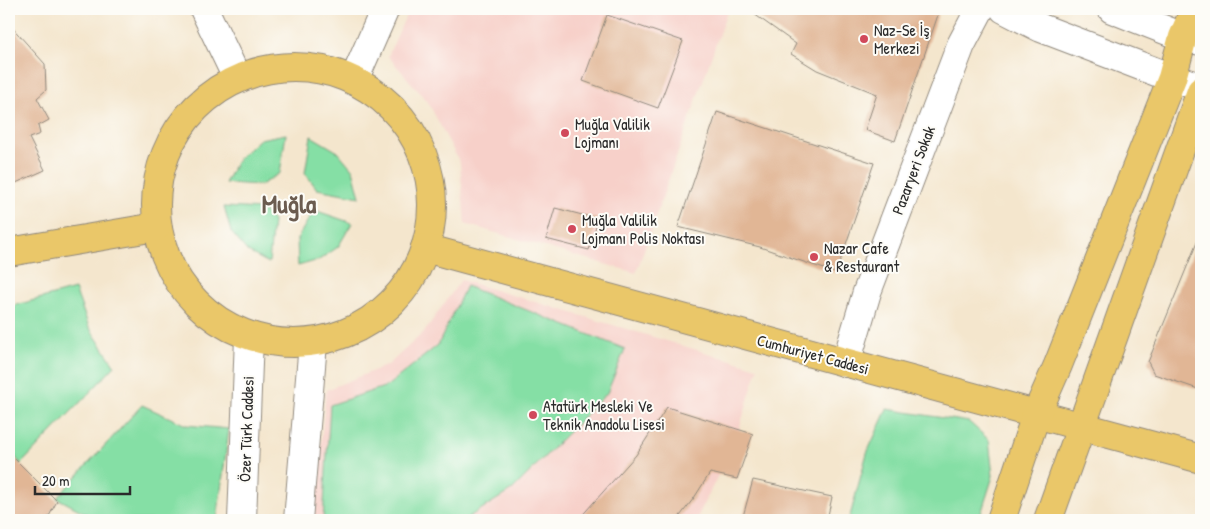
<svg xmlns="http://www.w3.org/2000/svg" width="1210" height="529" font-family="'Patrick Hand',sans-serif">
	<rect width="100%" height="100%" fill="#fdfcf7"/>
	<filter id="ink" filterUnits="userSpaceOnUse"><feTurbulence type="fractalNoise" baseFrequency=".02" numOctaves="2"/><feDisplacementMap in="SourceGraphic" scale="10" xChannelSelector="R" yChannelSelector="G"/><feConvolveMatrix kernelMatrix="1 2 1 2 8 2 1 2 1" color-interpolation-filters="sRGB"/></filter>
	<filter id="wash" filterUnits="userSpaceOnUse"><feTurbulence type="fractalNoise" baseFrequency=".0096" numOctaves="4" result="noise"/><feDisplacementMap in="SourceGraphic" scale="20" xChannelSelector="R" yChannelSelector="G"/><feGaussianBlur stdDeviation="1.12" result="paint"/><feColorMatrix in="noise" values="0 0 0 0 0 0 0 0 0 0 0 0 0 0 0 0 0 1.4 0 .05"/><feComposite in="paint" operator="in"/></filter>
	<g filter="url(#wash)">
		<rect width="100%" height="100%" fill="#f4e6cd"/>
		<g fill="#f7d0c9">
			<polygon points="409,9 728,9 636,273 465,224 460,163 428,102 388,56"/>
			<polygon points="461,280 758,368 736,439 696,520 314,520 326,390 388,365 424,332"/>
		</g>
		<g fill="#85dfa5" stroke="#588568">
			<polygon points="286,134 280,173 261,185 225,183 238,159 260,139"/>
			<polygon points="311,136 338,152 353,170 360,197 317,189 305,173"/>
			<polygon points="224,207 262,209 273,221 269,263 248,252 231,232"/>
			<polygon points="314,210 352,223 338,247 319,260 298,266 297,239"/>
			<polygon points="466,286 625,349 607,393 512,490 464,520 323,520 330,405 387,386 438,345"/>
			<polygon points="75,289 89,327 115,366 21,464 9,449 9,307"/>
			<polygon points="142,405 186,425 229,429 217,520 98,520 57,498"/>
			<polygon points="887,409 969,422 989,440 993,476 979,520 849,520 867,453"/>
		</g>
		<g id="blocks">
			<g fill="#e1b695">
				<polygon points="747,9 940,9 895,141 865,130 877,94 817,70 791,54 796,44"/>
				<polygon points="607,15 683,41 658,108 583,81"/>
				<polygon points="9,24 45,64 46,90 37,98 49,120 38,126 40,134 29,138 45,170 9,186"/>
				<polygon points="717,112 874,163 836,273 760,247 678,227"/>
				<polygon points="555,208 598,219 589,250 546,239"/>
				<polygon points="1200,235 1201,235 1201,390 1154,374 1148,362"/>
				<polygon points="667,407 753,434 737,479 710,473 694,498 677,520 578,520 636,455"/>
				<polygon points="9,453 57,501 47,520 9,520"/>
				<polygon points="753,480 832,497 827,520 742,520"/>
			</g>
		</g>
	</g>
	<g filter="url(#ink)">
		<use href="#blocks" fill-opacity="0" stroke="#90887c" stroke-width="1"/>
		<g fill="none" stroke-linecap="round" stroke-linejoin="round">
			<g stroke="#90887c" stroke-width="30">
				<g id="minor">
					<polyline points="204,9 237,78"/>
					<polyline points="1004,9 1041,28 1172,78 1201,87"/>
					<polyline points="1112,9 1183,37 1201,41"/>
					<polyline points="354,80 385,9"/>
					<polyline points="846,363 867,292 961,45 980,9"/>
					<polyline points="242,520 249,337"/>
					<polyline points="298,520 313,343"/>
				</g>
			</g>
			<g stroke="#90887c" stroke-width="30">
				<g id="major">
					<circle cx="294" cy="205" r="138"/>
					<polyline points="425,248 1201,459"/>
					<polyline points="9,252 156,227"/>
					<polyline points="1001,520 1036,415 1058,365 1172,78 1183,37 1195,9"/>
					<polyline points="1048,520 1201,91"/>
				</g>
			</g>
			<use href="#minor" stroke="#fff" stroke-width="28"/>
			<use href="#major" stroke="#eac769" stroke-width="28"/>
		</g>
	</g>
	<g fill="#d1495b" stroke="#fdfcf7" stroke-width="2">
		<circle cx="864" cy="39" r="5"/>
		<circle cx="565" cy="133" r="5"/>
		<circle cx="572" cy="229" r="5"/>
		<circle cx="814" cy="257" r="5"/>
		<circle cx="533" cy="415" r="5"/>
	</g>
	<g text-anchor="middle" stroke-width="4" stroke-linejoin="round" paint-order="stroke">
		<g font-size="16" fill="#2b2b2b" stroke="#fdfcf7" text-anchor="start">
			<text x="874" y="36">Naz-Se İş<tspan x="874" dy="18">Merkezi</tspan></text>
			<text x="575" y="130">Muğla Valilik<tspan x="575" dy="18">Lojmanı</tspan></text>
			<text x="582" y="226">Muğla Valilik<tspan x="582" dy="18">Lojmanı Polis Noktası</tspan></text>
			<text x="824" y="254">Nazar Cafe<tspan x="824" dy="18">&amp; Restaurant</tspan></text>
			<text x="543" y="412">Atatürk Mesleki Ve<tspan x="543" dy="18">Teknik Anadolu Lisesi</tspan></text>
		</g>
		<g font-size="16" fill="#2b2b2b" stroke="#fdfcf7">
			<text transform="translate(913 170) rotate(-69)" y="6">Pazaryeri Sokak</text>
			<text transform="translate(813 354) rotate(15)" y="6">Cumhuriyet Caddesi</text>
			<text transform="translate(246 429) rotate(-88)" y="6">Özer Türk Caddesi</text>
		</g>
		<g font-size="26" font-weight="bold" fill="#6b5c50" stroke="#fdfcf7">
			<text x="289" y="213">Muğla</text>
		</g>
	</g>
	<rect width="1210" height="529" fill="none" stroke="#fdfcf7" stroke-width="30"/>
	<path d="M35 486v8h95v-8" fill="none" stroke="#2b2b2b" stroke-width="2.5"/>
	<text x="42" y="486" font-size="15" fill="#2b2b2b" stroke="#fdfcf7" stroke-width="4" paint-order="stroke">20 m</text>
</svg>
